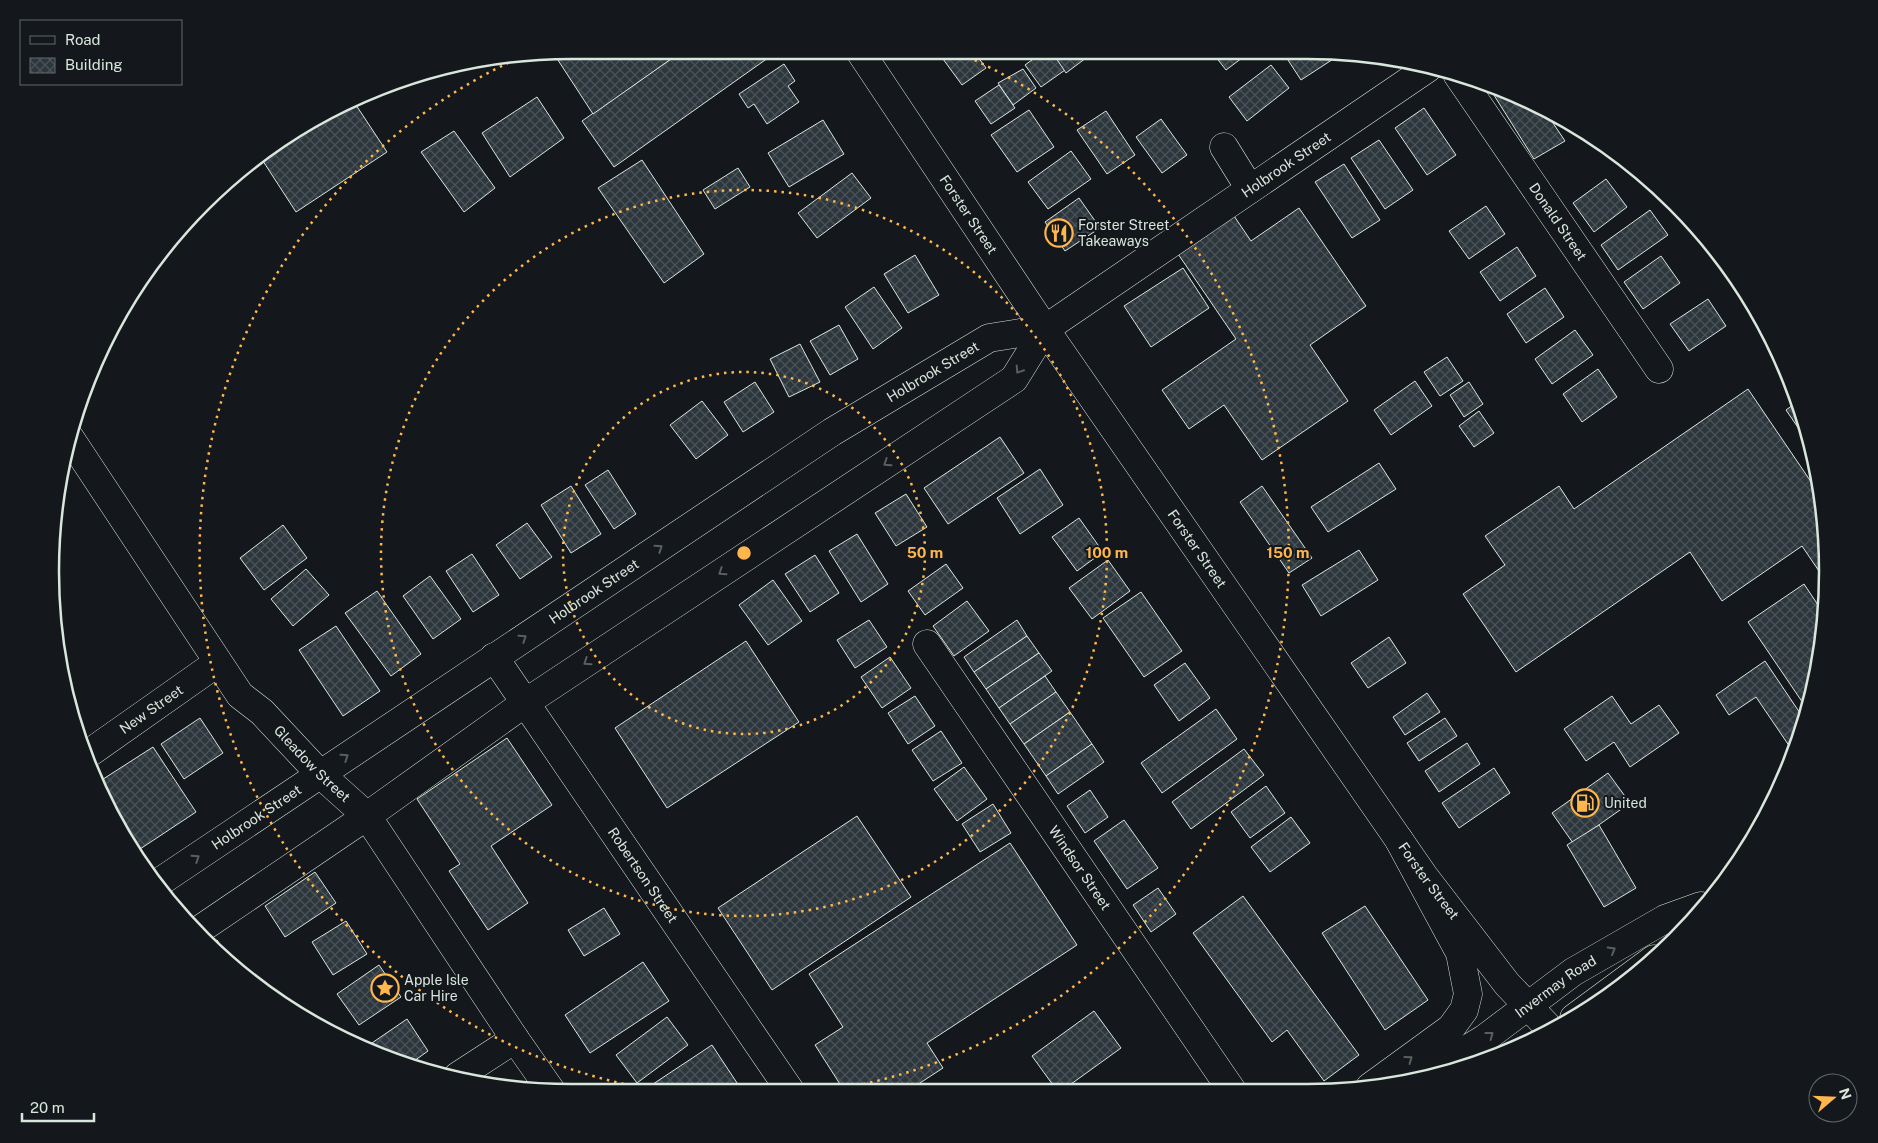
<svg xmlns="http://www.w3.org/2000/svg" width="1878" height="1143" font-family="'Public Sans',sans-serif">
	<defs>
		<pattern id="building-cross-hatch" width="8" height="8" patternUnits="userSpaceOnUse" patternTransform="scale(1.25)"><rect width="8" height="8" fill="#2c363c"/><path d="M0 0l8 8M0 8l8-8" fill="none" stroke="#4a5358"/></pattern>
	</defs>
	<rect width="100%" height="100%" fill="#14181c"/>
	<g fill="url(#building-cross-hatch)" stroke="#d8e6dc">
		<polygon points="1295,51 1341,51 1344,52 1301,80 1286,57"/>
		<polygon points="1043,52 1052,52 1065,70 1041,87 1025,65"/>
		<polygon points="1052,52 1088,52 1090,55 1066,73"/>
		<polygon points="1212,52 1250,52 1226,70"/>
		<polygon points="775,53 614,167 582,121 678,54"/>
		<polygon points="952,53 975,53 986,68 962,85 943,59"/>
		<polygon points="554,54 668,54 671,59 593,114"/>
		<polygon points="784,64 795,81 788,86 799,102 767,124 754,104 748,108 739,94"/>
		<polygon points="1271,65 1289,88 1247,121 1229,97"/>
		<polygon points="1023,69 1036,88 1013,105 998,83"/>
		<polygon points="1487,84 1547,114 1565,141 1534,159"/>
		<polygon points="999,85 1015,108 991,124 975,101"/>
		<polygon points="537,97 564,138 510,177 482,133"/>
		<polygon points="352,99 387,152 296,212 261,158 345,102"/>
		<polygon points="1424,108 1456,155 1427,175 1395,128"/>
		<polygon points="1029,110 1054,147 1017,172 991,135"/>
		<polygon points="1106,111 1135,155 1107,174 1077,130"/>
		<polygon points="1161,119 1187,155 1162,173 1136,137"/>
		<polygon points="823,120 844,154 789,187 768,153"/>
		<polygon points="454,131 495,188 464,212 421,152"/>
		<polygon points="1379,140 1413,190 1385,209 1351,158"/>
		<polygon points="1071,151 1091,179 1048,209 1028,182"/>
		<polygon points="642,160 704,254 664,283 598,188"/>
		<polygon points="1344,164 1380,220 1352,238 1315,182"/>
		<polygon points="738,168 750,187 715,209 703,190"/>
		<polygon points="852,173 871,198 817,238 798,213"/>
		<polygon points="1606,179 1627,207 1594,232 1573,203"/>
		<polygon points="1079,198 1100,228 1065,251 1045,222"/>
		<polygon points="1486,206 1505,234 1469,259 1449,231"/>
		<polygon points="1299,208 1366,306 1310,345 1348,401 1262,460 1224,405 1189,429 1162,390 1236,339 1176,251 1232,213 1251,241"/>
		<polygon points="1650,210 1668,235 1618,270 1601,245"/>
		<polygon points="1517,247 1536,276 1500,301 1480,272"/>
		<polygon points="915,255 939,295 908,313 884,274"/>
		<polygon points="1661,256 1680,283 1643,309 1624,282"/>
		<polygon points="1183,268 1209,308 1151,347 1124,306"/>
		<polygon points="874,287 902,328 873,349 845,307"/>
		<polygon points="1545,288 1564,317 1526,343 1507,314"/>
		<polygon points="1708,299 1726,326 1689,351 1670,324"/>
		<polygon points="839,325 858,359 830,375 810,341"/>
		<polygon points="1575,330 1593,355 1552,384 1535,359"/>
		<polygon points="800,344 820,382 789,397 770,359"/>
		<polygon points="1447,357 1463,381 1440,396 1424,372"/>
		<polygon points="1598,369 1617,397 1582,422 1563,394"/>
		<polygon points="1415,381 1432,406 1391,435 1374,410"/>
		<polygon points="755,382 774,412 743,432 724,402"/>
		<polygon points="1469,382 1483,404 1464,417 1450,395"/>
		<polygon points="1748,389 1820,495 1828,572 1827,583 1802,546 1722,601 1690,552 1516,672 1463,594 1505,565 1485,536 1559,486 1574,509"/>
		<polygon points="702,401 728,435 696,459 670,425"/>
		<polygon points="1797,402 1810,445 1786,410"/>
		<polygon points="1479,411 1494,433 1474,447 1459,426"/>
		<polygon points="1000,437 1024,473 948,524 924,488"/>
		<polygon points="1379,463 1396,489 1328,532 1311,507"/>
		<polygon points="1040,469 1063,505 1020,534 997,498"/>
		<polygon points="608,470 636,514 614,529 585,485"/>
		<polygon points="571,486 601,534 571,553 541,505"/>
		<polygon points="1262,486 1312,558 1289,573 1240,502"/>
		<polygon points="906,494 927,527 896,546 875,513"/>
		<polygon points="1079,518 1103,552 1077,571 1052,537"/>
		<polygon points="527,523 552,557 520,579 496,545"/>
		<polygon points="283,525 307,558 264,590 240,558"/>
		<polygon points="857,534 888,584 861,602 829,551"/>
		<polygon points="1359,550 1378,580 1321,616 1302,585"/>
		<polygon points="472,554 499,595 473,612 446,571"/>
		<polygon points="815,555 839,593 810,612 785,574"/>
		<polygon points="1108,560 1130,591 1092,619 1069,588"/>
		<polygon points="946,564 963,588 925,615 908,591"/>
		<polygon points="306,569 329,595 293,626 271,599"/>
		<polygon points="430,576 461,619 433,639 403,596"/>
		<polygon points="773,580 802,621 768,645 739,605"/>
		<polygon points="1804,584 1824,614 1818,674 1807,709 1748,622"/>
		<polygon points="377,591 421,654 391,676 345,613"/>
		<polygon points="1141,592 1182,651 1144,677 1103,618"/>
		<polygon points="967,601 989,631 954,656 933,626"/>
		<polygon points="869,620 887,647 855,668 837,640"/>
		<polygon points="1017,620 1027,636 974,672 964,657"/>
		<polygon points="336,626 380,691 343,716 299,650"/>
		<polygon points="1027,636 1039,653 986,689 974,672"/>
		<polygon points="1389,637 1406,663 1368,688 1351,663"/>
		<polygon points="746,641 799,722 667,808 615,728"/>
		<polygon points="1039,653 1052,671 999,708 986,689"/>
		<polygon points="890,657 911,688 882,708 861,677"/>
		<polygon points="1765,661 1804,719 1794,753 1756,697 1729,715 1716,695"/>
		<polygon points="1185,663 1210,698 1179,721 1154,685"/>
		<polygon points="1045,676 1056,692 1010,724 999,708"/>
		<polygon points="1056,692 1070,712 1024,744 1010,724"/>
		<polygon points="1427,693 1440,712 1405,735 1393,717"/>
		<polygon points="915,696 935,726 908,744 888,713"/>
		<polygon points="1612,696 1631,724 1659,705 1679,733 1630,767 1614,742 1586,761 1564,729"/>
		<polygon points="1216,709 1237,739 1162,793 1141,763"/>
		<polygon points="1070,712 1092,744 1046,776 1024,744"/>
		<polygon points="200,718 223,753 184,779 161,744"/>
		<polygon points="1445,718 1457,736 1419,761 1407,743"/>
		<polygon points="941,731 962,763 933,781 912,750"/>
		<polygon points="507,738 552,805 491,846 528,903 488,930 449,871 460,864 417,799"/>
		<polygon points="1467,743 1480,764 1439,792 1425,771"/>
		<polygon points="1092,744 1104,762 1058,794 1046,776"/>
		<polygon points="153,747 196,812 134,853 120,832 97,783"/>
		<polygon points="1244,749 1264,775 1191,829 1172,802"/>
		<polygon points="964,767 987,799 957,821 934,789"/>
		<polygon points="1494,768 1510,793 1459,828 1442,803"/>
		<polygon points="1608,773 1630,803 1573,843 1552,813"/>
		<polygon points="1266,786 1285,813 1250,838 1231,812"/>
		<polygon points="1090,790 1108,817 1085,833 1067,806"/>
		<polygon points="993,804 1011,833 980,852 962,824"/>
		<polygon points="857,816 911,897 772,990 718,908"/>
		<polygon points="1291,817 1310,843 1270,872 1251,847"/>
		<polygon points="1124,820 1158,868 1127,889 1094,841"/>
		<polygon points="1599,825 1636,888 1604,907 1567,845"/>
		<polygon points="1010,843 1077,945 927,1043 943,1068 906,1092 845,1092 815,1045 843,1027 809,974"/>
		<polygon points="315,872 336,903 285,937 265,906"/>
		<polygon points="1158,888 1176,914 1151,932 1133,905"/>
		<polygon points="1243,896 1359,1055 1324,1081 1287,1030 1272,1042 1193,933"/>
		<polygon points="1365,906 1428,1000 1385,1030 1322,933"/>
		<polygon points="604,908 620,934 584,956 568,930"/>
		<polygon points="346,921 367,954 333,975 312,942"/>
		<polygon points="217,940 233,965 209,945"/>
		<polygon points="643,962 669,1001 590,1053 565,1015"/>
		<polygon points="379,965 401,997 359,1025 337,994"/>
		<polygon points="1094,1011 1121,1048 1060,1092 1058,1092 1032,1056"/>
		<polygon points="667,1017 688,1045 637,1083 616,1055"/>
		<polygon points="407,1019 428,1051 407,1066 371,1049 369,1045"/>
		<polygon points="712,1045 743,1092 641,1092"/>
	</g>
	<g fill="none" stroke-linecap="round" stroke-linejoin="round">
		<g stroke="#d8e6dc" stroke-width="29">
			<g id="minor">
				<path id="s1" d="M861,53L1045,329L1424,876L1507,984L1551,1030"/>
				<path id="s2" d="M1457,74L1659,369"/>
				<polyline points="1224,147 1250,189"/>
				<path id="s3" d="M70,438L240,695L262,712L320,774L367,816L515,1039L552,1092"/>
				<path id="s4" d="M927,644L1233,1092"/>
				<path id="s5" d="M494,657L791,1092"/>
				<path id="s6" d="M85,756L217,663"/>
				<path id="s7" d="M155,885L832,432L989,338L1045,329"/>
				<path id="s8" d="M196,932L367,816L525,703L1014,379L1045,329L1428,68"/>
				<polyline points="458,1076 515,1039"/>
			</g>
		</g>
		<g stroke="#d8e6dc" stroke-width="29">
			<g id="major">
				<polyline points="1574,1018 1654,959"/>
				<path id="s9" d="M1418,1079L1484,1039L1573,972L1665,919L1701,906"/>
				<polyline points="1370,1087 1451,1028 1464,1010 1468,994 1460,953 1399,840"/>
			</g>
		</g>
		<use href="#minor" stroke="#14181c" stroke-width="28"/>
		<use href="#major" stroke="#14181c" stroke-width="28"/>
	</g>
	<defs><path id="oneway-chevron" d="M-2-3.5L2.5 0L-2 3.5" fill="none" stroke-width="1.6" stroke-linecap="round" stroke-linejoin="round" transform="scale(1.25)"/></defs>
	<g stroke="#59605f">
		<use href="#oneway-chevron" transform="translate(1019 370) rotate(123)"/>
		<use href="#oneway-chevron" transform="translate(887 463) rotate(146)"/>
		<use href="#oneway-chevron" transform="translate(659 548) rotate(-34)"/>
		<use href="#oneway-chevron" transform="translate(722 572) rotate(146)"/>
		<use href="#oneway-chevron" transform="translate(523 638) rotate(-34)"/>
		<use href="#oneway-chevron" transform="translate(587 662) rotate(146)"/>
		<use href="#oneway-chevron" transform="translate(345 757) rotate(-34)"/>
		<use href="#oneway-chevron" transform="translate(196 858) rotate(-34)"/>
		<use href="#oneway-chevron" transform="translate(1612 950) rotate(-30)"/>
		<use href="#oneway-chevron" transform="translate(1490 1035) rotate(-37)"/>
		<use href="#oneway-chevron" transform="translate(1409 1059) rotate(-36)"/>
	</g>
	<g fill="none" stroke="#ffb74d" stroke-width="2.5" stroke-dasharray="2.5 5">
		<circle cx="744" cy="553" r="181"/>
		<circle cx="744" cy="553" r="363"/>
		<path d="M668 1092A544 544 0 0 1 523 56M961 54A544 544 0 0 1 820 1092"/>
	</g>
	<defs>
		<g id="restaurant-ring" transform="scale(1.4375)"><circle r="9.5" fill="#14181c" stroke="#ffb74d" stroke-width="1.5"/><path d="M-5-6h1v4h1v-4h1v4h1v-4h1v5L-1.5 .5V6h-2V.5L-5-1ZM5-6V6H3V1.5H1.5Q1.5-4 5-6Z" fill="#ffb74d"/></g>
		<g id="fuel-ring" transform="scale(1.4375)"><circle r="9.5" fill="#14181c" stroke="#ffb74d" stroke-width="1.5"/><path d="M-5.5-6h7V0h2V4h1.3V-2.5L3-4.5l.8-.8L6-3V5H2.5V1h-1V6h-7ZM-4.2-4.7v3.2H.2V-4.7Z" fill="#ffb74d"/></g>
		<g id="sight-ring" transform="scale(1.4375)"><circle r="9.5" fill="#14181c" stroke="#ffb74d" stroke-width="1.5"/><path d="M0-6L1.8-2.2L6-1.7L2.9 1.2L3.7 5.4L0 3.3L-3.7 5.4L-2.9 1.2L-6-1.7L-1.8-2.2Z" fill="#ffb74d"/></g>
	</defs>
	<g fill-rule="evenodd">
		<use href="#restaurant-ring" x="1059" y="233"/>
		<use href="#fuel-ring" x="1585" y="803"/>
		<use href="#sight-ring" x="385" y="988"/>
	</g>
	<g text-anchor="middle" stroke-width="4" stroke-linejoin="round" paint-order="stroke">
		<g font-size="14" fill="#d8e6dc" stroke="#14181c">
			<text dy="5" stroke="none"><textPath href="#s8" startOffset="1338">Holbrook Street</textPath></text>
			<text dy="5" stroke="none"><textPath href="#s1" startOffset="194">Forster Street</textPath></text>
			<text dy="5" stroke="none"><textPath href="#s2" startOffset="179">Donald Street</textPath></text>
			<text dy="5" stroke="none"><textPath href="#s7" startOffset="932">Holbrook Street</textPath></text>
			<text dy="5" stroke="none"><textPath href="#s1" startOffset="599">Forster Street</textPath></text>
			<text dy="5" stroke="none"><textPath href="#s7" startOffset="528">Holbrook Street</textPath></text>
			<text dy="5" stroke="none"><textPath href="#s6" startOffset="81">New Street</textPath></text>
			<text dy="5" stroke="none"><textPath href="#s3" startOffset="408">Gleadow Street</textPath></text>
			<text dy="5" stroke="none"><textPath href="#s7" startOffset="122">Holbrook Street</textPath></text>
			<text dy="5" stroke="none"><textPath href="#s4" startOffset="271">Windsor Street</textPath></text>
			<text dy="5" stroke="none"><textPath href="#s5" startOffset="264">Robertson Street</textPath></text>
			<text dy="5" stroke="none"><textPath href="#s1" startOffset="1004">Forster Street</textPath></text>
			<text dy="5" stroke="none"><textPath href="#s9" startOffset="166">Invermay Road</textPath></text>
		</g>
		<g font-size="14" fill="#d8e6dc" stroke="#14181c" text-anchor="start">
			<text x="1078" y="230">Forster Street<tspan x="1078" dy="16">Takeaways</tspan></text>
			<text x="1604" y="808">United</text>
			<text x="404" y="985">Apple Isle<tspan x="404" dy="16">Car Hire</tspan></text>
		</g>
	</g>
	<path d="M0 0H1878V1143H0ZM571 59H1307A512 512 0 0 1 1819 571V572A512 512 0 0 1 1307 1084H571A512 512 0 0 1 59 572V571A512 512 0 0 1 571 59Z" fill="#14181c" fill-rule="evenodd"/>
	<path fill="none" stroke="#d8e6dc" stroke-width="2.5" d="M571 59H1307A512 512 0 0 1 1819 571V572A512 512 0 0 1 1307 1084H571A512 512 0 0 1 59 572V571A512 512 0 0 1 571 59Z"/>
	<circle cx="744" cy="553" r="8" fill="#ffb74d" stroke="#14181c" stroke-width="2.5"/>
	<g font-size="15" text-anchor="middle" font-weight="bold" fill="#ffb74d" stroke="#14181c" stroke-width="4" stroke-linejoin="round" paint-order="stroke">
		<text x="925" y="558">50 m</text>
		<text x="1107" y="558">100 m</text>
		<text x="1288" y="558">150 m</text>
	</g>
	<rect x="20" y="20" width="162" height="65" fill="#14181c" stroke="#626a69"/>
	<rect x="30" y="36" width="25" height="8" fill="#14181c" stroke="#626a69"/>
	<text x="65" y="45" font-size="15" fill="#d8e6dc">Road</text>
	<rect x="30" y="58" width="25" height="15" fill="url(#building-cross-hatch)" stroke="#626a69"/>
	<text x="65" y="70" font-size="15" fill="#d8e6dc">Building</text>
	<g transform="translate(1833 1098) rotate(71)"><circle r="24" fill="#14181c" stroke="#626a69"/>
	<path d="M0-4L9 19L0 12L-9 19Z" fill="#ffb74d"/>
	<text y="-8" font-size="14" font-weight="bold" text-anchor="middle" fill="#d8e6dc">N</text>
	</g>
	<path d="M22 1113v8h72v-8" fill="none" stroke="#d8e6dc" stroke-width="2.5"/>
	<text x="30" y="1113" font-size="15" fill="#d8e6dc" stroke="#14181c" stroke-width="4" paint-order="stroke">20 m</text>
</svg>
